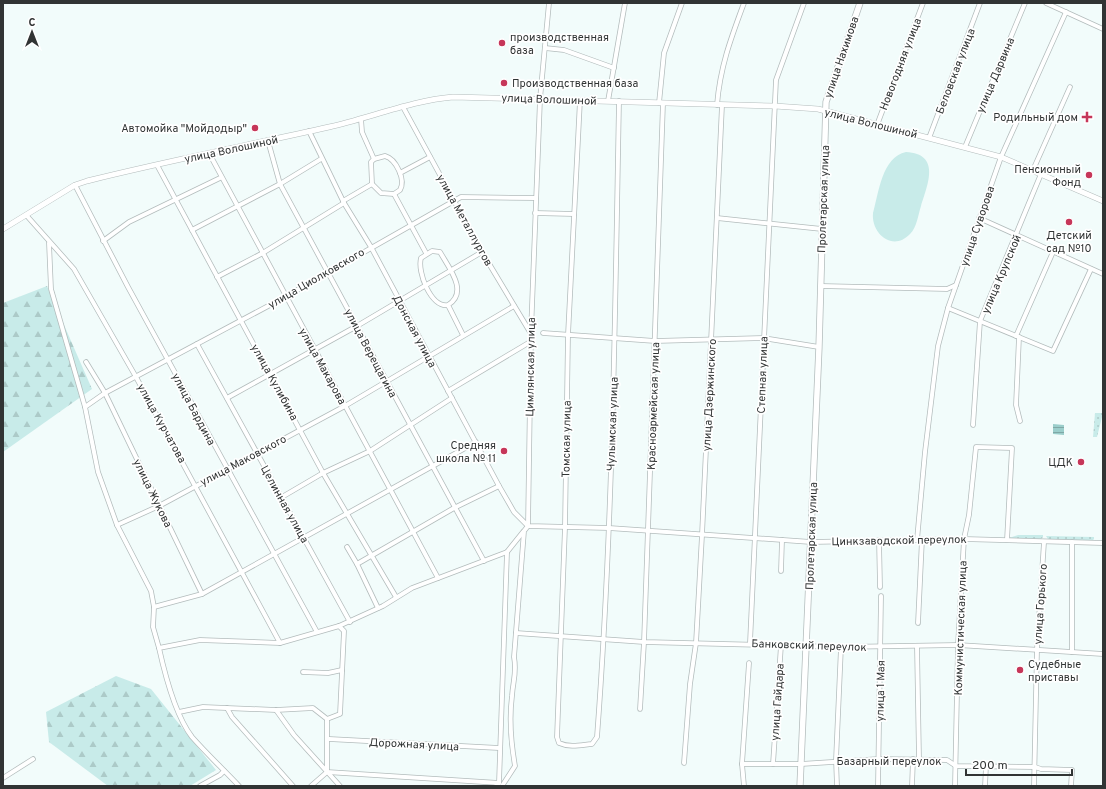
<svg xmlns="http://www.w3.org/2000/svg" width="1106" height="789" font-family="Overpass,sans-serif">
	<defs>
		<pattern id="grass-dots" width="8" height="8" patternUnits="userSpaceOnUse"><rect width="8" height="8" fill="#c8ebe9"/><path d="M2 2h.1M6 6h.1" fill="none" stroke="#accac8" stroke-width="1.8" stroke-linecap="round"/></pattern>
		<pattern id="forest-firs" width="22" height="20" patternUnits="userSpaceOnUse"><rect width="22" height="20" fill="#c8ebe9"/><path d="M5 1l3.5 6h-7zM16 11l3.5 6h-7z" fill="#accac8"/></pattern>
		<pattern id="water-rules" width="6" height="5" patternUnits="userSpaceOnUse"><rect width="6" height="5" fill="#9bcecb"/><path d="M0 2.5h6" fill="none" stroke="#7fa8a6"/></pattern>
	</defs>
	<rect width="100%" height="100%" fill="#f2fcfb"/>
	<g fill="url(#grass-dots)">
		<polygon points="1095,413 1103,413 1097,437 1093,437"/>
		<polygon points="1018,535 1043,535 1043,537 1041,539 1009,538"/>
		<polygon points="1046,536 1094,537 1094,539 1092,541 1048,539"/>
	</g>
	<g fill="url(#forest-firs)">
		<polygon points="47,286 92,389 3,452 3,303"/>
		<polygon points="116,676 151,689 216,770 190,786 108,786 49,742 46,712"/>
	</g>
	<path fill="#c8ebe9" d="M906,152C941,154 928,184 921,206C918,215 917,227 910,234C893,252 871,234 873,213C879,192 882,157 906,152Z"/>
	<polygon fill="url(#water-rules)" points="1053,424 1064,425 1064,435 1053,434"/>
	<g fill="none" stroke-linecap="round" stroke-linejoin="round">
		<g stroke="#b3bcbc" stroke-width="5.5">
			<g id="minor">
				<polyline points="1046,3 1103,29"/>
				<polyline points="545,48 564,50 614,68"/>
				<path d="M580,100L568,335L565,527L557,737L559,743C570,748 581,745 592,744L597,737C613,526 615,313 619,101"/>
				<polyline points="608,101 625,3"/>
				<polyline points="659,103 664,53 682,3"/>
				<path d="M717,105C720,67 731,38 744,3"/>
				<polyline points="403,107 482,252 530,332"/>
				<polyline points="361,119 362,132 374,159"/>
				<polyline points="877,125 923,3"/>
				<polyline points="309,131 344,203 371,247 499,486 514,512 528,526 609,528 811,542 964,539 1103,543"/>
				<polyline points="929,138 980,3"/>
				<polyline points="268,141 280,184 484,561"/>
				<polyline points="965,147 1025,3"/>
				<polyline points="209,153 438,578"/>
				<path d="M385,156C396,159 406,180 400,190L394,194L381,193L372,184L371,162L374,159Z"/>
				<polyline points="157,165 323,473 396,597"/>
				<polyline points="1033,170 1070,87"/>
				<polyline points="400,173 430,157"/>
				<polyline points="75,185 128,287 317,632"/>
				<polyline points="394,194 426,253"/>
				<polyline points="343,201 372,184"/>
				<polyline points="535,213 574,214"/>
				<polyline points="27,216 74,269 136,377 280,643"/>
				<polyline points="717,218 822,229"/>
				<polyline points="979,218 1103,274"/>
				<polyline points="192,230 280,184 321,159"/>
				<polyline points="103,241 129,222 220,178"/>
				<polyline points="49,243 51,289 85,407"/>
				<polyline points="217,277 261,254 344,203"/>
				<polyline points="821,286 947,289 956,285"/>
				<path d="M448,305C431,308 417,272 421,258L432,251L440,252C449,268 469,292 448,305L463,335"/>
				<polyline points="948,308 1053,351 1091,269"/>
				<polyline points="543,333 655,341 763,338 819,347"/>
				<polyline points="1016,336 1053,252"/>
				<polyline points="1019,337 1016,405 1020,421"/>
				<polyline points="197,344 350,622"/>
				<polyline points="86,362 105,393 202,594"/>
				<polyline points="448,391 530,342"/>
				<polyline points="227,398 357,326 482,252"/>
				<polyline points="973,425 980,321 1041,174"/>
				<polyline points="282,497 323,473 370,451 452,398"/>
				<polyline points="117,525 98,472 85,407 105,393 285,297 461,197 536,198"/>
				<polyline points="879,540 880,587"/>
				<polyline points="917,540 925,452 938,346 948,308 1001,157 1066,12"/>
				<polyline points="1072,542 1072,652"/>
				<polyline points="347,547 357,564"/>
				<polyline points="781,571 782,540"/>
				<polyline points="154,607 151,591 117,525 159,506 345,406 514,306"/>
				<polyline points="378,608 357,564 454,508 499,486"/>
				<polyline points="918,623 922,539"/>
				<polyline points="516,633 644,642 841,647 958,645 1103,654"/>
				<polyline points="750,643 776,80 804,3"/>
				<polyline points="917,646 919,759"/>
				<polyline points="159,648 153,627 154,607 202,594 476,442"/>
				<polyline points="303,672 328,673 342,670"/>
				<polyline points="227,708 232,717 293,786"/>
				<polyline points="640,709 644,642 663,103"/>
				<polyline points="276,710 294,735 340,786"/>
				<polyline points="179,712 203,707 276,710 313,708 327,719 327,772 311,786"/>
				<polyline points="327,719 340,714 344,631 339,626"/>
				<polyline points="329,739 499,748"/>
				<polyline points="684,763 690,684 696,643 702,535 722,105"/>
				<polyline points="742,764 801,764 879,759 947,760 956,766 1035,767 1041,769 1072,770 1071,786"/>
				<polyline points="773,764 781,645"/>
				<polyline points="327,772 499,783"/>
				<polyline points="3,778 33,759"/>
				<polyline points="200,786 220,775 224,771"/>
				<path d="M239,786C224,770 207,754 192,737C175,715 165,675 159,648L200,640L280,643L339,626L383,606L412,588L507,552L523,532"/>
				<polyline points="496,786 499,783 507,552"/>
				<path d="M502,786L515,766C511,743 509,719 512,696C513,680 517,673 514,657L524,531L528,526L531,332L540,99L549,3"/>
				<polyline points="744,786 742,764 749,663"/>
				<polyline points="837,786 836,760 841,647"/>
				<polyline points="878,786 881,596"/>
				<polyline points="912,786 913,759"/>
				<polyline points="955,786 958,645 964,539 969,515 976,447 1012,448 1007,540"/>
				<polyline points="985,786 986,766"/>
				<polyline points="1034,786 1037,649 1044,542"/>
			</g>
		</g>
		<g stroke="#b3bcbc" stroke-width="6">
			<path id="tertiary" d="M3,229L75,185L87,181C167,161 249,145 329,127C369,118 414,100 453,97L775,106L818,109L1001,157L1103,201"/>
		</g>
		<g stroke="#b3bcbc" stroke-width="7">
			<polyline id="secondary" points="800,786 819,347 826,102 860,3"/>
		</g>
		<use href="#minor" stroke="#fff" stroke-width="4"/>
		<use href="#tertiary" stroke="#fff" stroke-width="5"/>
		<use href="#secondary" stroke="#fff" stroke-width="5.5"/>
	</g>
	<g fill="#c63659" stroke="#fff" stroke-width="1.5">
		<circle cx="502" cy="43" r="4"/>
		<circle cx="504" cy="83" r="4"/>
		<path d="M1085 111h4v4h4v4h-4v4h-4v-4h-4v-4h4z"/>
		<circle cx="255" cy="128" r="4"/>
		<circle cx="1089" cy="175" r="4"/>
		<circle cx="1069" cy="222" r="4"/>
		<circle cx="504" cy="451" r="4"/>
		<circle cx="1081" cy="462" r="4"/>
		<circle cx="1020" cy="670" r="4"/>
	</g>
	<g text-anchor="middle" stroke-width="3.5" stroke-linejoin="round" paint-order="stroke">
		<g font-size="11" fill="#313434" stroke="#fff" text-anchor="end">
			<text x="510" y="41" text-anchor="start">производственная<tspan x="510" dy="13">база</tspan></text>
			<text x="512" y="87" text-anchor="start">Производственная база</text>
			<text x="1078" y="121">Родильный дом</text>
			<text x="247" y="132">Автомойка "Мойдодыр"</text>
			<text x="1081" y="173">Пенсионный<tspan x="1081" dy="13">Фонд</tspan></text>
			<text x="1069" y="239" text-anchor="middle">Детский<tspan x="1069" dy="13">сад №10</tspan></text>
			<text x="496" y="449">Средняя<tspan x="496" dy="13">школа № 11</tspan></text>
			<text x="1073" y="466">ЦДК</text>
			<text x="1028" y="668" text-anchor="start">Судебные<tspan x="1028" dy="13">приставы</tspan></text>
		</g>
		<g font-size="11" fill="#313434" stroke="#fff">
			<text transform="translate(841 57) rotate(-71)" y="4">улица Нахимова</text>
			<text transform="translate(900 64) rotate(-69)" y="4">Новогодняя улица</text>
			<text transform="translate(955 71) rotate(-69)" y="4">Беловская улица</text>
			<text transform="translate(995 75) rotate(-67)" y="4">улица Дарвина</text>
			<text transform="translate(549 99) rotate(2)" y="4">улица Волошиной</text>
			<text transform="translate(871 123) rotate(14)" y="4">улица Волошиной</text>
			<text transform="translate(231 149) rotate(-12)" y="4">улица Волошиной</text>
			<text transform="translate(823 199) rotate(-88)" y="4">Пролетарская улица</text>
			<text transform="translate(465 220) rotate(61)" y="4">улица Металлургов</text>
			<text transform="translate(977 226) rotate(-71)" y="4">улица Суворова</text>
			<text transform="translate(1001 274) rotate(-67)" y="4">улица Крупской</text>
			<text transform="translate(316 278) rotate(-30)" y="4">улица Циолковского</text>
			<text transform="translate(415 331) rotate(62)" y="4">Донская улица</text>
			<text transform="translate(371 353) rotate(62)" y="4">улица Верещагина</text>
			<text transform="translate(323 366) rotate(61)" y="4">улица Макарова</text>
			<text transform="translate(530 367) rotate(-89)" y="4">Цимлянская улица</text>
			<text transform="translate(762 375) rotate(-88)" y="4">Степная улица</text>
			<text transform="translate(275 382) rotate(61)" y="4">улица Кулибина</text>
			<text transform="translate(709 395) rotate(-87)" y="4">улица Дзержинского</text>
			<text transform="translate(653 406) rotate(-88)" y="4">Красноармейская улица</text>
			<text transform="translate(194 409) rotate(62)" y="4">улица Бардина</text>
			<text transform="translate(162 423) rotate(61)" y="4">улица Курчатова</text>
			<text transform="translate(612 424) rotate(-88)" y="4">Чулымская улица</text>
			<text transform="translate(566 439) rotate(-89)" y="4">Томская улица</text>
			<text transform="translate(243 460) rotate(-28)" y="4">улица Маковского</text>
			<text transform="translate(153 493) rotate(64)" y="4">улица Жукова</text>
			<text transform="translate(285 504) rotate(61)" y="4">Целинная улица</text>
			<text transform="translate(811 536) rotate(-88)" y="4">Пролетарская улица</text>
			<text transform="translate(899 540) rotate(-1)" y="4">Цинкзаводской переулок</text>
			<text transform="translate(1040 604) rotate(-86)" y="4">улица Горького</text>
			<text transform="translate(960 628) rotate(-88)" y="4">Коммунистическая улица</text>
			<text transform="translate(809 645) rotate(2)" y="4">Банковский переулок</text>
			<text transform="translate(880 691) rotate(-89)" y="4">улица 1 Мая</text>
			<text transform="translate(777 702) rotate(-86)" y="4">улица Гайдара</text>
			<text transform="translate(414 744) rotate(3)" y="4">Дорожная улица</text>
			<text x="889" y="765">Базарный переулок</text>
		</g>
	</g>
	<rect width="1106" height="789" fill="none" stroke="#313434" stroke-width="8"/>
	<g transform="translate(32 32)" stroke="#ffffff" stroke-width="3" paint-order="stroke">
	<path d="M0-3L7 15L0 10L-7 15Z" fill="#313434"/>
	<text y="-6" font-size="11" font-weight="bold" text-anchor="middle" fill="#313434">С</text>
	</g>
	<path d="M966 769v6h106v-6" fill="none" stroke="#313434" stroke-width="2"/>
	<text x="972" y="769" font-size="12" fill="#313434" stroke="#ffffff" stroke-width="3" paint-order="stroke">200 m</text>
</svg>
